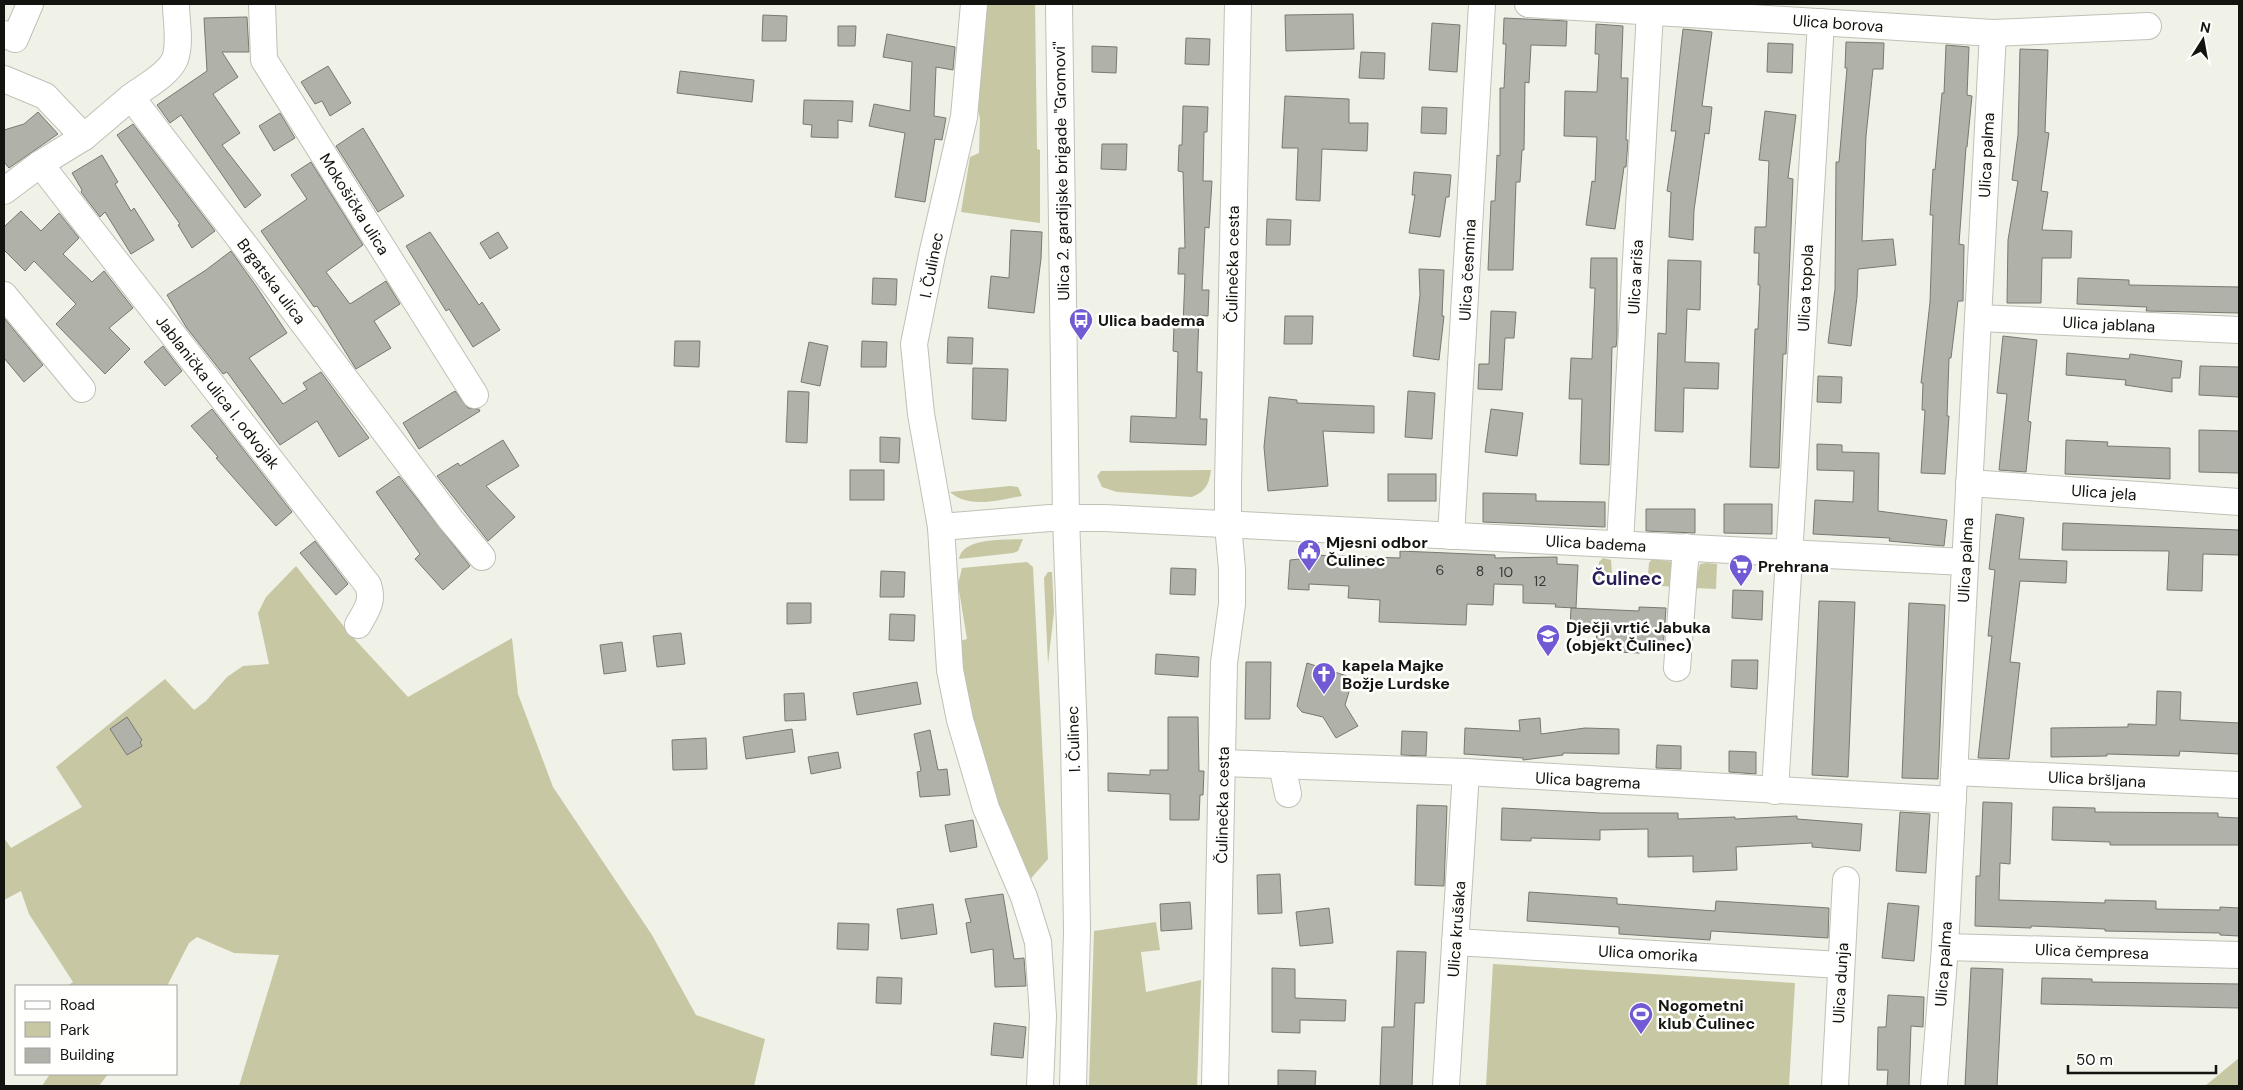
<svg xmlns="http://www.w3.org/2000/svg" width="2243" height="1090" font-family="'DM Sans',sans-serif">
	<rect width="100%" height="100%" fill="#f0f1e7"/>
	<g fill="#c7c7a3">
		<polygon points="983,4 1035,4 1037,149 1040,150 1040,223 961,212 970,157 979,153 980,118 973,90"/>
		<path d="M1211,470C1209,484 1206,491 1192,497L1117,492L1102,487L1097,476L1101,471Z"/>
		<path d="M1010,486L1018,487L1022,496C998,500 969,509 950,492Z"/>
		<path d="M1023,539L1018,551L1013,553L959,559C962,537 1006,540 1023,539Z"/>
		<polygon points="1603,558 1611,560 1612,574 1648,575 1649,563 1652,559 1674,562 1677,587 1598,582 1599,562"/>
		<polygon points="1027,562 1033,567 1048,859 1026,884 966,725 960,641 967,639 958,584 962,568"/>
		<polygon points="1706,563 1717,564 1716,589 1694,588 1700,564"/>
		<polygon points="296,566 349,633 408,697 512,638 518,694 553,787 652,935 696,1015 765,1039 754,1086 239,1086 279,955 234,953 197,937 189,943 167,986 67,986 73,982 29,914 21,891 4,900 4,838 11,848 82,807 56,767 165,679 194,710 206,701 227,677 243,666 269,664 258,613 266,597"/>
		<polygon points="1048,572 1052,572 1054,612 1048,664 1044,578"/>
		<polygon points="1156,922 1160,950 1141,952 1146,992 1201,980 1197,1086 1089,1086 1094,931"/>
		<polygon points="1493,964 1795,983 1789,1086 1486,1086"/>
		<polygon points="2239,1058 2239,1086 2205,1086"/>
		<polygon points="50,1074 108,1074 99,1086 42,1086"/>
	</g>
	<g fill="#b0b1a8" stroke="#797971">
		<polygon points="1353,14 1354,49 1286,51 1285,15"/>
		<polygon points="763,15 787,16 786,41 762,41"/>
		<polygon points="247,17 249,52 222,52 238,77 213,94 240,133 222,145 261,195 245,208 181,115 170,123 157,105 207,71 204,18"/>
		<polygon points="1504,18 1567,21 1566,46 1531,45 1529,83 1525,82 1524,150 1522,150 1520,182 1516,182 1513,270 1488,270 1491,201 1495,201 1497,155 1500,156 1500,88 1504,88 1506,44 1503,44"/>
		<polygon points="1432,23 1460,25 1457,72 1429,70"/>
		<polygon points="1596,24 1623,26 1621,78 1628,78 1626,140 1628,140 1626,167 1624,167 1615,229 1586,225 1592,181 1595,182 1597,137 1564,136 1565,91 1597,92 1599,54 1595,54"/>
		<polygon points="838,26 856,26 855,46 838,46"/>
		<polygon points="1683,29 1712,32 1702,106 1712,107 1709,134 1705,133 1694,210 1693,240 1669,237 1671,192 1667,191 1676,131 1671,131"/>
		<polygon points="887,34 955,47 953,70 936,67 934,116 946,118 942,140 935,139 925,202 895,197 905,133 869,126 874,104 910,111 912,62 883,57"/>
		<polygon points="1186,38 1210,39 1209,65 1185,64"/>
		<polygon points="1846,42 1884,43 1883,69 1873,69 1866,136 1862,241 1893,239 1896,265 1858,269 1857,297 1851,346 1828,343 1835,289 1836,162 1839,162 1847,68 1845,68"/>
		<polygon points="1768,43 1793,44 1792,73 1767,72"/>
		<polygon points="1946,45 1969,47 1967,95 1972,96 1967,147 1966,147 1959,244 1964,245 1963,301 1958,301 1951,358 1949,358 1947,416 1949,416 1945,474 1921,473 1925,410 1922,410 1923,383 1921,383 1930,302 1933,215 1930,215 1933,169 1935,170 1942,93 1944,93"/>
		<polygon points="1092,46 1117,47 1116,73 1092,72"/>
		<polygon points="2020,49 2048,50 2045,132 2049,133 2041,191 2048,192 2042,230 2072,231 2071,258 2042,258 2041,303 2007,303 2008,240 2018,181 2012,180 2018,135"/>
		<polygon points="1361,52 1385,53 1384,79 1359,78"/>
		<polygon points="328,66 351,103 330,116 322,101 315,104 301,82"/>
		<polygon points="680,71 754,80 752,102 677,93"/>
		<polygon points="1285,96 1349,99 1349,123 1368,123 1367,151 1322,149 1320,201 1296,200 1298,148 1282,148"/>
		<polygon points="804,100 853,101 852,122 838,120 838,138 811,137 812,125 803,124"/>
		<polygon points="1183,106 1208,107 1207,132 1204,132 1203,181 1212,181 1209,228 1205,227 1202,290 1209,290 1208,316 1199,315 1197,372 1202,372 1200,419 1207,419 1206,445 1130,442 1131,416 1176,418 1178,352 1173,351 1174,325 1183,326 1185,274 1178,274 1179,248 1185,248 1183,172 1178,171 1179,145 1182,145"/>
		<polygon points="1422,107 1447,108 1446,134 1421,133"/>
		<polygon points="1765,111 1796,115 1788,178 1793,179 1791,228 1786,354 1783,354 1779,468 1750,467 1755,329 1758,329 1760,285 1758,285 1759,253 1754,253 1755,227 1766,227 1769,161 1759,160"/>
		<polygon points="38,112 58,134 9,168 4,162 4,130 24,124"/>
		<polygon points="280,113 295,138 274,151 259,126"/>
		<polygon points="133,124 215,231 192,248 178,225 180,224 117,135"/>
		<polygon points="363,128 404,196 378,212 336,146"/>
		<polygon points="1102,144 1127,144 1126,170 1101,169"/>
		<polygon points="102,155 118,182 115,184 131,211 134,208 154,240 131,254 105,212 100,217 81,192 82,190 72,173"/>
		<polygon points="311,162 363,245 326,272 350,304 386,281 400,304 374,321 391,348 356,369 317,306 314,307 261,231 307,199 291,175"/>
		<polygon points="1414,172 1451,175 1449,197 1446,197 1440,237 1409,233 1415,195 1412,195"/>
		<polygon points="21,211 41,231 59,213 79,238 63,254 92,282 104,271 133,308 109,328 130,349 105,374 56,324 76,304 34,261 25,271 4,250 4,227"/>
		<polygon points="1267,219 1291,220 1290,245 1266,245"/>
		<polygon points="1011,230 1042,232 1041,259 1034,313 988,308 991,276 1009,278"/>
		<polygon points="430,232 479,305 482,302 500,330 473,347 449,309 446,311 406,246"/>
		<polygon points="498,232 508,248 490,259 480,243"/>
		<polygon points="231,251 256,286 287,333 249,358 283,404 307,389 303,383 321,372 369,438 339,457 317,421 280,445 227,372 223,374 186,327 167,295 206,270"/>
		<polygon points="1591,258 1617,258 1617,339 1616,347 1612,347 1609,465 1580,464 1582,399 1569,399 1571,358 1592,359 1595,288 1590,288"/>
		<polygon points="1668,260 1701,261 1700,310 1687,309 1685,362 1719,363 1718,389 1684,388 1683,432 1655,431 1658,333 1666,334"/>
		<polygon points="1419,269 1444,270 1442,316 1444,316 1439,360 1413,356 1420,295"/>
		<polygon points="873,278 897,279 896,305 872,304"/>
		<polygon points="2078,278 2129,280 2129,285 2239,287 2239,313 2146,311 2147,307 2077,304"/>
		<polygon points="1491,311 1516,312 1514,338 1505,338 1502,390 1478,389 1479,364 1489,364"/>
		<polygon points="1285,316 1313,316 1312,344 1284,344"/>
		<polygon points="4,318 43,365 24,382 4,358"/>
		<polygon points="2003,336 2037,340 2028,421 2031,422 2026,472 1999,470 2007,394 1997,393"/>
		<polygon points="948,337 973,338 972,364 947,363"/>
		<polygon points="675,341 700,341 699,367 674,366"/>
		<polygon points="862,341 887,342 886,367 861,367"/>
		<polygon points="809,342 828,346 820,386 801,382"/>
		<polygon points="163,346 182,371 165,386 144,362"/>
		<polygon points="2067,353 2129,359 2130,354 2182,361 2180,378 2172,378 2172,392 2125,385 2126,380 2066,375"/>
		<polygon points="2200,366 2239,367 2239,397 2199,395"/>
		<polygon points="973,368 1008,369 1006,421 972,419"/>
		<polygon points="1818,376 1842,377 1841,403 1817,402"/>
		<polygon points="455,391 468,408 479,409 480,411 419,449 403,423"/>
		<polygon points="788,391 809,392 807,443 786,442"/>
		<polygon points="1408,391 1435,393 1432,439 1405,437"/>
		<polygon points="1269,397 1297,400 1297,403 1374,406 1374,433 1323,431 1328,486 1268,491 1264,447"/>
		<polygon points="212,409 292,512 276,526 216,458 218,457 191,426"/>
		<polygon points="1491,409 1523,413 1517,456 1485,452"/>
		<polygon points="2199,430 2239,431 2239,473 2199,472"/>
		<polygon points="880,437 900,438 899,463 880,462"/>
		<polygon points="503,440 519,466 486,486 515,517 488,541 437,476 458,463 460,466"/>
		<polygon points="2066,440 2108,442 2107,446 2170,448 2170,479 2065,474"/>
		<polygon points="1817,444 1842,445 1842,452 1879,453 1878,511 1947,520 1944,546 1889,541 1890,538 1813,534 1815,500 1853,502 1854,471 1817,470"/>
		<rect x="850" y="470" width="34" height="30"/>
		<rect x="1388" y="474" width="48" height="27"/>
		<polygon points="399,476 470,566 443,590 415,559 420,554 376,492"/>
		<polygon points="1483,493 1536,494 1536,501 1605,502 1605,527 1483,522"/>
		<polygon points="1724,504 1772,504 1772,534 1724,533"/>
		<polygon points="1646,509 1695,509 1695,533 1646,531"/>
		<polygon points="1996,514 2024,518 2019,559 2067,561 2066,583 2020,581 2010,662 2020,663 2009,759 1978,758 1992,636 1988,636 1995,570 1989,569"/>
		<polygon points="2063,523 2239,530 2239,555 2203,554 2202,591 2167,590 2169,551 2062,550"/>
		<polygon points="315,541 348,584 336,595 300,553"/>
		<polygon points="1400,551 1495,555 1495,558 1557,557 1557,564 1578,565 1576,608 1555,607 1556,604 1523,603 1523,585 1494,584 1493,605 1467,604 1466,625 1379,622 1380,600 1348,598 1349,586 1309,584 1309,590 1288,589 1290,560 1310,558 1311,555 1400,558"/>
		<polygon points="1171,568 1196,569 1195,595 1170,594"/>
		<polygon points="881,571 905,572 904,597 880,597"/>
		<polygon points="1733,590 1763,591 1762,620 1732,618"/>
		<polygon points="1819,601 1855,602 1848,777 1812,775"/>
		<polygon points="787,603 811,603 811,623 787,624"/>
		<polygon points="1909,603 1945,605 1938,779 1902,778"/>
		<polygon points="1639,607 1666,608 1663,649 1640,648 1640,653 1615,652 1615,647 1596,646 1597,629 1570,629 1571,608 1639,611"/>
		<polygon points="890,614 915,615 914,641 889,640"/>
		<polygon points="681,633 685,664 657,667 653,636"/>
		<polygon points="622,642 626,671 604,674 600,645"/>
		<polygon points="1156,654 1199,657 1198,677 1155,674"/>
		<polygon points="1732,660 1758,660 1757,689 1731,687"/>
		<polygon points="1246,662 1271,662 1270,719 1245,719"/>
		<polygon points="1307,663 1347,676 1351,685 1345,705 1358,726 1336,738 1323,717 1302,712 1297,706"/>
		<polygon points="917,682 921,704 857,715 853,693"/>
		<polygon points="2157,691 2181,692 2180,720 2239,723 2239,754 2180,751 2179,756 2107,754 2107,756 2051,757 2051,728 2128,727 2128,724 2156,725"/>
		<polygon points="804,693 806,720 785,721 784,694"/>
		<polygon points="127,717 142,740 140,742 142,746 127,755 110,729"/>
		<polygon points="1168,717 1198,717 1199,771 1204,771 1203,795 1200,795 1199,820 1170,820 1170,794 1108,791 1108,773 1150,775 1150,770 1168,770"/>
		<polygon points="1540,718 1541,734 1585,728 1619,729 1619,754 1563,753 1563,755 1523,760 1523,758 1464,754 1465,728 1520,731 1519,720"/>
		<polygon points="792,729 795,752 746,759 743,737"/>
		<polygon points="930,730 938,770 947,769 950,795 920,797 917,772 921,771 914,734"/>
		<polygon points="1402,731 1427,732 1426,756 1401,755"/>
		<polygon points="706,738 707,769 673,770 672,740"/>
		<polygon points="1657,745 1681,746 1681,769 1656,768"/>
		<polygon points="1729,751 1756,752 1756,774 1729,772"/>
		<polygon points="838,752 841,768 811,774 808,757"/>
		<polygon points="1983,802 2012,803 2010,864 2000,863 1999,900 2105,903 2105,900 2156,901 2156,909 2220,910 2220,907 2239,908 2239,936 2220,935 2220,933 2105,931 2105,929 2031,926 2031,928 1975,926 1976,876 1980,876"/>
		<polygon points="1417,805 1447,806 1444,886 1415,885"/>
		<polygon points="2053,807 2095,808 2095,812 2218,813 2218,817 2239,818 2239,845 2110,845 2110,842 2052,840"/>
		<polygon points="1502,808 1601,813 1678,813 1678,819 1735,817 1735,819 1797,816 1797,819 1862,824 1860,851 1812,847 1812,843 1736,847 1737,870 1693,872 1693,856 1648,857 1648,829 1600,830 1600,840 1531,838 1531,841 1501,840"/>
		<polygon points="1900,812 1930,814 1926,873 1896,871"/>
		<polygon points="973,820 977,847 950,852 945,825"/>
		<polygon points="1280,874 1282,913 1258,914 1257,875"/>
		<polygon points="1529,892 1617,898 1617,904 1715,911 1716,901 1829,908 1828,938 1711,931 1710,940 1619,934 1619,927 1527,921"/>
		<polygon points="1003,894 1014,959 1024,958 1026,986 995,987 993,949 971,953 966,923 971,922 965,899"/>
		<polygon points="1190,902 1192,929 1161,931 1160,904"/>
		<polygon points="1888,903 1919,906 1914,961 1882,958"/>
		<polygon points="933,904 937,934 901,939 897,909"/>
		<polygon points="1329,908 1333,943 1300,946 1296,912"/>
		<polygon points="838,923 869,924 868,950 837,949"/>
		<polygon points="1397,951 1426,952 1424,1003 1415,1003 1412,1086 1380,1086 1382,1027 1394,1027"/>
		<polygon points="1272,968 1295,969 1295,998 1346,1000 1345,1021 1300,1020 1300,1033 1272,1032"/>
		<polygon points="1971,968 2003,969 1997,1086 1965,1086"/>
		<polygon points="877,977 902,978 901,1004 876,1003"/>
		<polygon points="2042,978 2092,979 2092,982 2239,984 2239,1008 2041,1004"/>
		<polygon points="1888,995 1924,997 1923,1027 1911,1026 1909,1086 1887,1086 1888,1070 1877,1070 1878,1027 1886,1027"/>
		<polygon points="994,1023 1026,1027 1023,1058 991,1055"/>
		<polygon points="1278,1070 1316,1071 1315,1086 1278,1086"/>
	</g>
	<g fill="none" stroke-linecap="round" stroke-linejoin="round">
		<g stroke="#c0c0b7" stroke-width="28">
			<g id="minor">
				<path d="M176,4C176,21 181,42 175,59C168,75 144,87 131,97L247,248L451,520L482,557"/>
				<polyline points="262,4 264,60 475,395"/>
				<polyline points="974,4 964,117 932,255 914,344 921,414 941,527 950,670 960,720 986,808 1024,897 1038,942 1043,1016 1040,1086"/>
				<polyline points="1059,4 1066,518 1074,736 1077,931 1073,1086"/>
				<polyline points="1528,4 1993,33 2148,26"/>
				<polyline points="4,34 15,39 30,4"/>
				<polyline points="4,79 45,96 84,137"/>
				<path d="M40,164L368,585C374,601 366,611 358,625"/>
				<polyline points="4,191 40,164 84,137 131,97"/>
				<polyline points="4,295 82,389"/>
				<polyline points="1978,318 2239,330"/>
				<polyline points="1969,483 2239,502"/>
				<polyline points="941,527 1050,518 1104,518 1965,562"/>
				<polyline points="1451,536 1482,4"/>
				<polyline points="1620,543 1650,12"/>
				<polyline points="1677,668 1686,547"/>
				<polyline points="1222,763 1466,772 1953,800"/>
				<polyline points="1282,765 1288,794"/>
				<polyline points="1954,772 2239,785"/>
				<polyline points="1775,791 1821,22"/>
				<polyline points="1455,942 1840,965"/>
				<polyline points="1945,947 2239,955"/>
				<polyline points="1215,1086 1224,663 1232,604 1232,569 1228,525 1228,485 1238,4"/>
				<polyline points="1446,1086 1466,772"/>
				<polyline points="1835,1086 1846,880"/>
				<polyline points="1934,1086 1945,947 1993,33"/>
			</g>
		</g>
		<use href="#minor" stroke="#fff" stroke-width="26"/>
	</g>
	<defs>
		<g id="bus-pin" transform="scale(1.25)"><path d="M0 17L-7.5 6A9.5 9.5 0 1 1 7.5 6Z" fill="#715ad4" stroke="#fffffe"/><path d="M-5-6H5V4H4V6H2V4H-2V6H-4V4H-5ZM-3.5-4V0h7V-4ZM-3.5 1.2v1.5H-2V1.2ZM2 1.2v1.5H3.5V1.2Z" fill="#fff"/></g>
		<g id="civic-pin" transform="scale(1.25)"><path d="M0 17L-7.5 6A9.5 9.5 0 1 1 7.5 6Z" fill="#715ad4" stroke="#fffffe"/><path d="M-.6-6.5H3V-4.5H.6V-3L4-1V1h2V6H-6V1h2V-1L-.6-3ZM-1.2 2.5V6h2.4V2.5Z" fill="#fff"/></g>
		<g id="supermarket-pin" transform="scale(1.25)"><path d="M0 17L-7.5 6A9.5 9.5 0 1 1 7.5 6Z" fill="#715ad4" stroke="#fffffe"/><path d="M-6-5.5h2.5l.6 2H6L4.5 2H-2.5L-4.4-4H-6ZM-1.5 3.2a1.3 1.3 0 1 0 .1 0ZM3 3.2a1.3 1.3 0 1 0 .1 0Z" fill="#fff"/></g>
		<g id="school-pin" transform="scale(1.25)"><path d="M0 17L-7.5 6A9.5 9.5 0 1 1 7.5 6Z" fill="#715ad4" stroke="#fffffe"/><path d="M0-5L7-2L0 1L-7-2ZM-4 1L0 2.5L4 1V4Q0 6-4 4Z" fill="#fff"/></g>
		<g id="church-pin" transform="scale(1.25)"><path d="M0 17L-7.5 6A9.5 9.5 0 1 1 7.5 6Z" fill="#715ad4" stroke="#fffffe"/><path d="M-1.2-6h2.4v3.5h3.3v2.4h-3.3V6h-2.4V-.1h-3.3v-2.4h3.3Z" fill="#fff"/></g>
		<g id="stadium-pin" transform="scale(1.25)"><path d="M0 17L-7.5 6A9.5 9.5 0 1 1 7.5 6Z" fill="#715ad4" stroke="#fffffe"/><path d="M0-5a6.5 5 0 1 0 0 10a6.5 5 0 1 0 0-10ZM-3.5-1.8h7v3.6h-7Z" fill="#fff"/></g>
	</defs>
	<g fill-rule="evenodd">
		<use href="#bus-pin" x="1081" y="320"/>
		<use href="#civic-pin" x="1309" y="551"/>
		<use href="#supermarket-pin" x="1741" y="566"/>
		<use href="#school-pin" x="1548" y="636"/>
		<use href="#church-pin" x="1324" y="674"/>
		<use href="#stadium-pin" x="1641" y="1014"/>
	</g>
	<g text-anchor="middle" stroke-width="5" stroke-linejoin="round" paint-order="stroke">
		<g font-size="14" fill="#3a3a36">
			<text x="1440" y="575">6</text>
			<text x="1480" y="576">8</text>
			<text x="1506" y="577">10</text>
			<text x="1540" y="586">12</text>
		</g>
		<g font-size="16" fill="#131310" stroke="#fffffe">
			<text transform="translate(1838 23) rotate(4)" y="6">Ulica borova</text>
			<text transform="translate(1986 155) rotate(-87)" y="6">Ulica palma</text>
			<text transform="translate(1061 171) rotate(-91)" y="6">Ulica 2. gardijske brigade "Gromovi"</text>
			<text transform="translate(355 204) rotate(58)" y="6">Mokošička ulica</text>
			<text transform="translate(1232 264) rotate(-89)" y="6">Čulinečka cesta</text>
			<text transform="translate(931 265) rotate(-79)" y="6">I. Čulinec</text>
			<text transform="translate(1467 270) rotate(-87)" y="6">Ulica česmina</text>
			<text transform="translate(1635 277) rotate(-87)" y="6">Ulica ariša</text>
			<text transform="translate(272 281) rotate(53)" y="6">Brgatska ulica</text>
			<text transform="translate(1805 288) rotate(-87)" y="6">Ulica topola</text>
			<text transform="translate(2109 324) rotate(3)" y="6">Ulica jablana</text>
			<text transform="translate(218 392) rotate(52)" y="6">Jablanička ulica I. odvojak</text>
			<text transform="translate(2104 492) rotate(4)" y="6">Ulica jela</text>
			<text transform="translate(1596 543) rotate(3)" y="6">Ulica badema</text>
			<text transform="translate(1965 560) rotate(-87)" y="6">Ulica palma</text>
			<text transform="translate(1073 739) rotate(-92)" y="6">I. Čulinec</text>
			<text transform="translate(2097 779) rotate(3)" y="6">Ulica bršljana</text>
			<text transform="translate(1588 780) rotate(3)" y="6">Ulica bagrema</text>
			<text transform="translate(1222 805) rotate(-89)" y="6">Čulinečka cesta</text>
			<text transform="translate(1456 929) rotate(-86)" y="6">Ulica krušaka</text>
			<text transform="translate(2092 951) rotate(2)" y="6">Ulica čempresa</text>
			<text transform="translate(1648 953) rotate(3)" y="6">Ulica omorika</text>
			<text transform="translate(1943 964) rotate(-86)" y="6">Ulica palma</text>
			<text transform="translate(1840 983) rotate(-87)" y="6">Ulica dunja</text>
		</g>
		<g font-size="16" font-weight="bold" fill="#131310" stroke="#fffffe" text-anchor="start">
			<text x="1098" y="326">Ulica badema</text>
			<text x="1326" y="548">Mjesni odbor<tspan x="1326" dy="18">Čulinec</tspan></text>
			<text x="1758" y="572">Prehrana</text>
			<text x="1566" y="633">Dječji vrtić Jabuka<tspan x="1566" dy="18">(objekt Čulinec)</tspan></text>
			<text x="1342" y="671">kapela Majke<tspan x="1342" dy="18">Božje Lurdske</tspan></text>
			<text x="1658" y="1011">Nogometni<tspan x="1658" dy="18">klub Čulinec</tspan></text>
		</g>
		<g font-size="19" font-weight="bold" fill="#291d57" stroke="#fffffe">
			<text x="1627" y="585">Čulinec</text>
		</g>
	</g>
	<rect width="2243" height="1090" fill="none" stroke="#131310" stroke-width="10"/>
	<rect x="15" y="985" width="162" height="90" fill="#fffffe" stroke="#a1a19f"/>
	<rect x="25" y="1001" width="25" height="8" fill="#ffffff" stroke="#a1a19f"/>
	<text x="60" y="1010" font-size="15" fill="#131310">Road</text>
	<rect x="25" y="1022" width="25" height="15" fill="#c7c7a3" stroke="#a1a19f"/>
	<text x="60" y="1035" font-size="15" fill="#131310">Park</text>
	<rect x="25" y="1048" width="25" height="15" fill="#b0b1a8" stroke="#a1a19f"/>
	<text x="60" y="1060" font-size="15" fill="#131310">Building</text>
	<g transform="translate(2203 40) rotate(11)" stroke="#fffffe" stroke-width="4" paint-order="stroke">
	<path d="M0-4L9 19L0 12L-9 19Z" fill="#131310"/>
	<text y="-8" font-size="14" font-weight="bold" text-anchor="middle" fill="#131310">N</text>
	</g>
	<path d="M2068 1065v8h148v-8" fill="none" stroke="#131310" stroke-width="2.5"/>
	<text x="2076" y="1065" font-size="15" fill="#131310" stroke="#fffffe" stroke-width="4" paint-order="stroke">50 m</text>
</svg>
